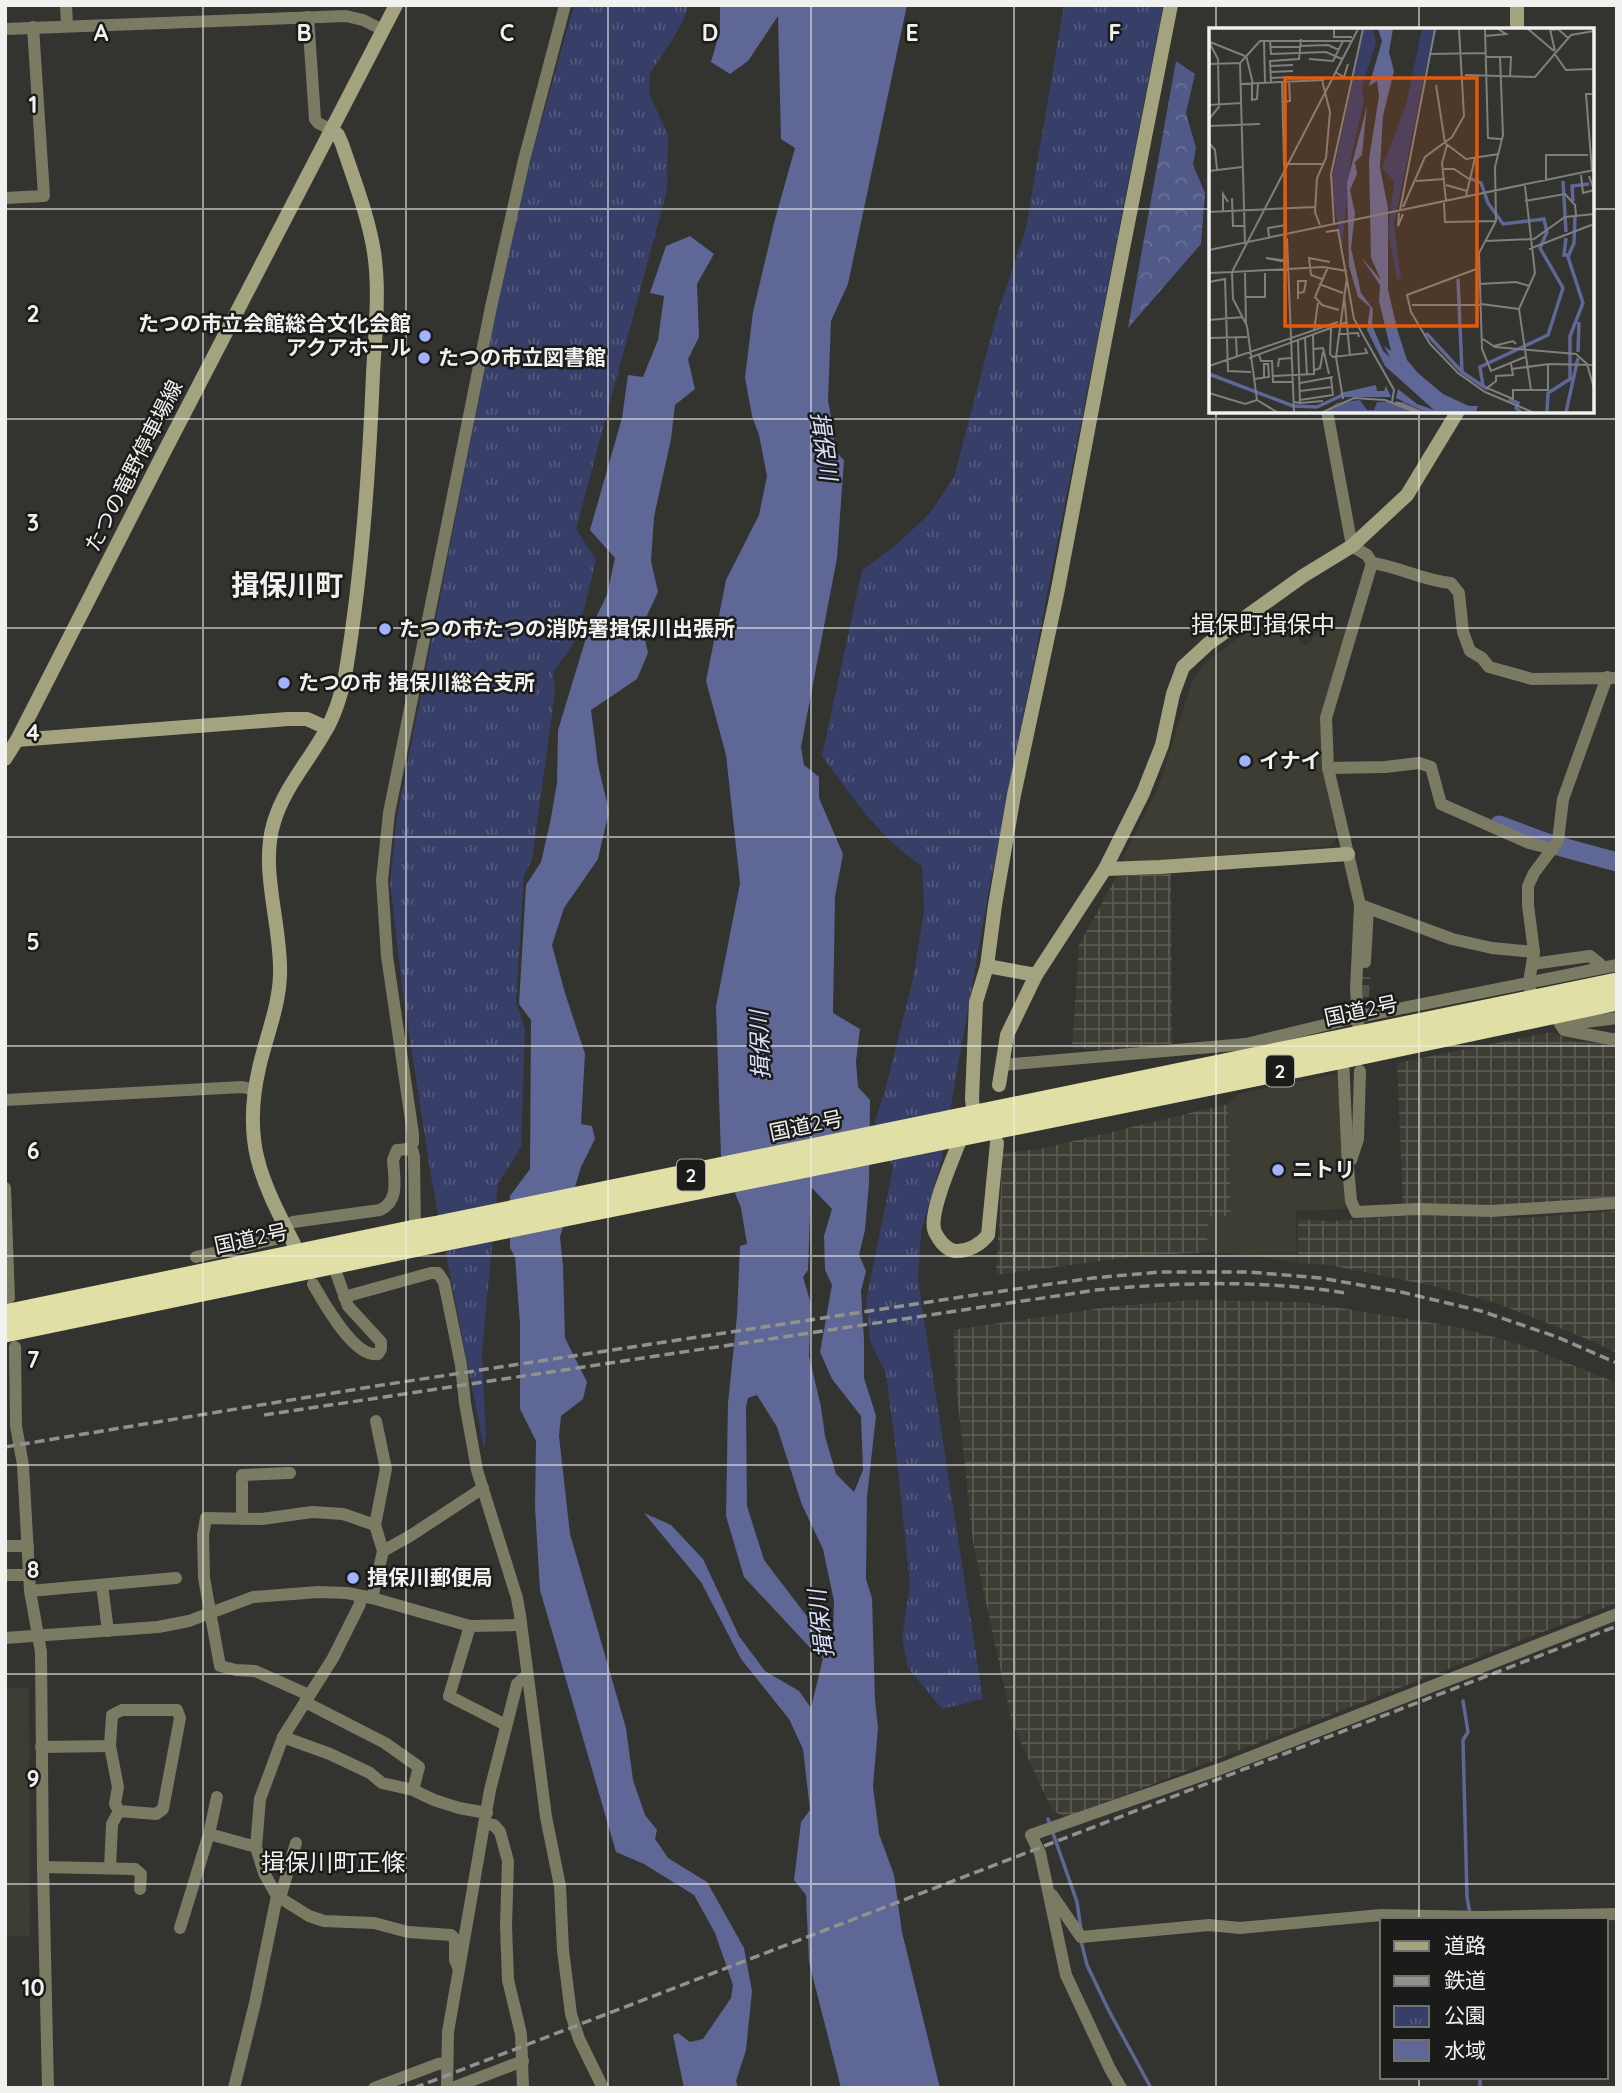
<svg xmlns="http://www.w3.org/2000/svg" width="1622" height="2093" font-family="Quicksand,'Noto Sans JP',sans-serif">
	<defs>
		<pattern id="industrial-grid" width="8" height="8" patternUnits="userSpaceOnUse" patternTransform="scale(1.75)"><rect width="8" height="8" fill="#3d3d34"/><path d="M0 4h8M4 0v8" fill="none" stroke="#5a5a52"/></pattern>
		<pattern id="forest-crowns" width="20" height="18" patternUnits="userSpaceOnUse" patternTransform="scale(1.75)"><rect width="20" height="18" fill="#515987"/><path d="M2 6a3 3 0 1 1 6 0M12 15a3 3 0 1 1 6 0" fill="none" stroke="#6a7198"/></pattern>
		<pattern id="park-tufts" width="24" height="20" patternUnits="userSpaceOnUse" patternTransform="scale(1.75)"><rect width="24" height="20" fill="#373e68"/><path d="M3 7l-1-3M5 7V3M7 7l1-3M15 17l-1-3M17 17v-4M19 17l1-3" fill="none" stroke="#545a7e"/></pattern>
	</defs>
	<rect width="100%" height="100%" fill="#333330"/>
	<g fill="#3d3d34">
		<polygon points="1272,613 1306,646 1326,623 1348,630 1320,720 1323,771 1337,838 1330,846 1129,863 1122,859 1158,788 1192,681 1207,661"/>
		<polygon points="1330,1075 1339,1075 1348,1209 1296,1211 1297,1263 1256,1256 1207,1252 1208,1217 1231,1216 1228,1104 1238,1094"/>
		<polygon points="5,1688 29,1688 30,1936 5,1936"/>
	</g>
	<g fill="url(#industrial-grid)">
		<polygon points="1171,874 1172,1044 1104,1050 1072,1048 1079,945 1117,876"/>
		<polygon points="1551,1032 1576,1042 1617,1044 1617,1199 1468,1206 1403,1205 1397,1063"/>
		<polygon points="1228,1104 1231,1216 1208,1217 1207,1252 1138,1256 996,1275 1003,1153 1040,1149"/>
		<polygon points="1617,1211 1617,1353 1580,1336 1496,1303 1433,1286 1330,1265 1298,1263 1298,1219 1330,1221 1418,1215 1524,1218"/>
		<polygon points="1193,1300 1303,1302 1458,1327 1525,1346 1617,1383 1617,1603 1066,1818 1052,1810 1012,1723 973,1542 956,1384 953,1330 1115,1306"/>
	</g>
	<polygon fill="url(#forest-crowns)" points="1176,61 1195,74 1186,113 1196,148 1193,165 1205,193 1201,244 1128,328"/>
	<g fill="url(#park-tufts)">
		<polygon points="574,5 688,5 684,19 671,42 650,73 649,93 668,135 667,190 576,529 596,560 578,633 569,651 553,671 555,692 532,860 524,875 516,1001 525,1029 521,1147 498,1184 482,1352 486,1436 484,1449 432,1182 403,994 390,882 397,817 499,295 531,159"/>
		<path d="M1064,5H1163L989,890L941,1162L921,1232L918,1281L983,1699L942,1709L908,1668L902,1638L910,1584L895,1442L886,1374L870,1341L866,1301L893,1168L875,1122L887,1083L913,979L924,912L922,866C877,835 854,799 822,756L862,570L895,546L930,513L954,477L995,321L1026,228Z"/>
	</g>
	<g fill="#5e6795" fill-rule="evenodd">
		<path d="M720,5H907L848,284L831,321L828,401L835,437L830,446L844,460L837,558L801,747L804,765L819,777V798L843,854L835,897L833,1013L860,1029L856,1061L858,1087L870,1100L869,1183L865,1230L859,1255L866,1271L861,1291L864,1340V1378L876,1416L867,1497L866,1579L872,1598L875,1700L878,1728L873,1786L879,1834L894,1875L902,1932L940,2088H841L809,1962L806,1895L794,1880L801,1822L810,1810L803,1749L789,1719L741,1659L701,1582L644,1513L671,1525L703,1559L739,1636L765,1671L799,1691L811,1708L823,1658L815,1653L744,1577L726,1516L728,1403L737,1316L740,1246L747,1244L741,1208L721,1157L716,1006L740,883L726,755L706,681L726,580L759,515L767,476L759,435L752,416L745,378L753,312L774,223L795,148L781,139L778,16L748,61L730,74L711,62L720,31ZM811,1187L832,1209L824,1236L825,1270L832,1285L820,1352L832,1379L861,1416L863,1470L854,1492L836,1474L825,1436L821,1407L809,1356L811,1304L803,1277L808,1270ZM757,1395L777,1427L802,1505L823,1549L834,1601L833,1638L819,1632L764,1560L747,1506L746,1407L748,1398Z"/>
		<polygon points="690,236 714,254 697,284 699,337 688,359 695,389 675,405 671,439 654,517 651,561 658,592 642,626 648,653 637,679 591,710 598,765 609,811 598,859 564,908 552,945 565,993 585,1054 581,1124 592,1126 595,1139 581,1167 560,1237 563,1266 565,1338 587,1382 583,1399 561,1416 559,1436 570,1534 626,1728 633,1780 645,1815 657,1830 655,1839 668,1858 707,1882 744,1948 752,1991 746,2050 736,2081 738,2088 684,2088 673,2035 678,2033 690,2042 703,2039 731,1998 733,1985 715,1933 694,1895 644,1864 616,1852 540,1590 535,1507 536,1441 520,1409 520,1324 515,1257 510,1248 510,1196 530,1169 531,1020 519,1004 526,885 541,862 550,823 557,783 558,730 586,638 607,595 615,558 590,530 622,418 628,375 643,377 658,340 664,296 650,293 666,246"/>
	</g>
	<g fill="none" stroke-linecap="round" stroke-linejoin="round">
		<g stroke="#5e6795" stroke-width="3.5">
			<polyline points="1463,1701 1468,1732 1463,1740 1467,1897 1470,1914"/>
			<polyline points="1048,1819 1077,1902 1081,1930"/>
			<polyline points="1081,1941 1087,1965 1109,2011 1151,2088"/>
			<polyline points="1480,2077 1480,2088"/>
		</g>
		<polyline stroke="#5e6795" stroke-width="19" points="1499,825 1547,843 1617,862"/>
		<polyline stroke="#50504d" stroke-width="12" stroke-dasharray="12 6" stroke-linecap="butt" points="1362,1015 1364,977"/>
		<g stroke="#7b7b64" stroke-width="12">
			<polyline points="66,5 67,25"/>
			<polyline points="308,17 315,119 318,123 332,130"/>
			<polyline points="5,29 346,16 363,20 383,30"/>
			<polyline points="5,198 44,196 33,27"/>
			<polyline points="1327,411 1352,546 1367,555 1372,563 1326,718 1328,768 1360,905 1356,989 1359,1037"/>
			<path d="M1372,563C1401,567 1421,580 1451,583L1459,593L1463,632L1470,651L1482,658L1489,667L1532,679L1617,678"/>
			<polyline points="1328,768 1385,767 1419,763 1431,767 1441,804 1529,843 1553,849"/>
			<polyline points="1360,905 1452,939 1492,948 1534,952"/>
			<polyline points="1365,962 1368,908"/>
			<polyline points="1532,964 1590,956 1600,964"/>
			<polyline points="1530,989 1529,982 1534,952 1528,905 1528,886 1534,873 1558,841 1563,799 1607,677"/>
			<polyline points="1553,1012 1564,1030 1611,1039 1617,1039"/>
			<polyline points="1562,1025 1617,1018"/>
			<polyline points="1343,1058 1348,1167 1351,1201 1356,1212 1417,1209 1491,1211 1617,1203"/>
			<polyline points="1002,1065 1246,1044 1358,1017 1617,965"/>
			<polyline points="5,1100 242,1087 255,1090"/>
			<polyline points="409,1149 413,1143 413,1134 387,956 382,880 389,813 491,307 524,160 565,5"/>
			<polyline points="409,1149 413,1152 414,1157 415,1230"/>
			<polyline points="1351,1160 1358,1139 1360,1071"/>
			<polyline points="5,1188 9,1298"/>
			<path d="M284,1226L293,1222L380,1210C400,1201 394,1178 393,1160L397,1150L409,1149"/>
			<polyline points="196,1257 276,1239 288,1233"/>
			<path d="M313,1284C324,1303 354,1358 378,1354L381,1349V1342L348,1306L333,1264"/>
			<polyline points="344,1297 431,1273 438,1273 444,1282 461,1365 465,1403 477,1470 517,1598 520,1615 546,1817 560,1886 563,1950 571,2014 579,2039 603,2088"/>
			<polyline points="15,1347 16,1426 23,1465 30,1591 41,1652 43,1867 48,2088"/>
			<polyline points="242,1519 242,1475 290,1473"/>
			<polyline points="375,1525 386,1469 376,1421"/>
			<polyline points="5,1546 28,1546"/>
			<polyline points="5,1575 30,1575"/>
			<polyline points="102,1585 108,1631"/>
			<polyline points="30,1591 176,1578"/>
			<polyline points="362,1597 359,1606 333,1658 283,1737 260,1799 256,1847 264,1873 277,1896 309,1916 324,1921 374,1923 408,1932 451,1935 455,1939 455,1960 459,1969"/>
			<polyline points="372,1598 383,1551 410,1536 483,1488"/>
			<polyline points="470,1626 449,1696 506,1725"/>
			<polyline points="5,1638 158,1627 189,1621 253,1597 318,1592 347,1593 372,1598 470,1626 521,1625"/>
			<polyline points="309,1695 255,1671 236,1670 220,1666 204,1578 203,1535 206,1518 262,1519 312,1512 343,1514 375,1525 383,1551"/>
			<polyline points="305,1702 385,1743 419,1767 413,1790"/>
			<polyline points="283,1737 330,1754 370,1773 382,1783 413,1790 434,1800 459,1808 487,1813"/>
			<polyline points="41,1747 110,1746"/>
			<polyline points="485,1824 494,1825 500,1832 508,1861 506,1926 508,1980 521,2034 523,2088"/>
			<polyline points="209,1834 256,1847"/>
			<polyline points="43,1867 135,1869 141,1874 140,1889"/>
			<polyline points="110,1868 112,1824 119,1811 115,1804 118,1787 110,1746 112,1715 122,1710 177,1710 180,1718 163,1809 156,1814 119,1811"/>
			<polyline points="1052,1895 1081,1937 1209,1925 1240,1928 1381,1915 1484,1917 1617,1914"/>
			<polyline points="280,1898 296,1843"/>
			<polyline points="180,1928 209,1834 217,1797"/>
			<polyline points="234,2088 255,2003 277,1896"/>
			<polyline points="374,2088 438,2064 446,2063"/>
			<polyline points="447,2088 448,2032 459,1969 490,1790 517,1684 527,1675"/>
			<polyline points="452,2088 523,2061"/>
			<polyline points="1121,2088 1110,2069 1066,1975 1040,1853 1031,1835 1220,1769 1617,1614"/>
		</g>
		<g stroke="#a4a37f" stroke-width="14">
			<polyline points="1517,30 1517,5"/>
			<polyline points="17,740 288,719 307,719 327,728"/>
			<polyline points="5,759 17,740 161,458 396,5"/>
			<polyline points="1105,869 1160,867 1348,854"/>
			<polyline points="987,966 1036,975"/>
			<polyline points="999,1085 1007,1035 1036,975 1105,869 1143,793 1162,745 1173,694 1183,667 1208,644 1303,576 1352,546 1407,495 1458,411"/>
			<polyline points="974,1117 972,1099 976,1002 987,966 995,905 1014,795 1057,594 1106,335 1171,5"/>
			<path d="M962,1135C954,1156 930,1209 934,1229C935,1234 939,1239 942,1243C946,1247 949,1250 955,1251C968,1252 981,1244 988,1235L997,1143"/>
			<path d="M294,1244C261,1179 242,1143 259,1068C266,1037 279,1007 280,975C282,926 259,869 274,822C284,788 309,761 326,730C336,713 341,695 345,676C362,576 369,475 373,374C375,334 380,291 374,252C368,215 354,180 342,144L338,135L332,130"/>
		</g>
		<g stroke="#e0dfa6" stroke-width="21">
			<polyline points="5,1315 415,1230 438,1226 1617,983"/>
			<polyline points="5,1332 442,1241 1343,1058 1617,1000"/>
		</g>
		<g stroke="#91918e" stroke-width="3.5" stroke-dasharray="10 5" stroke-linecap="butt">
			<path d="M264,1415L1096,1290C1179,1282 1263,1280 1346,1293"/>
			<polyline points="5,1447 376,1386 961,1297 1093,1278 1160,1272 1249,1272 1320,1278 1401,1292 1481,1311 1557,1337 1617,1363"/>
			<polyline points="414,2088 1617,1626"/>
		</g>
	</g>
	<path fill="none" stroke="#f1f1ef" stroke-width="2" stroke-opacity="0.55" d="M203,5V2088M406,5V2088M608,5V2088M811,5V2088M1014,5V2088M1216,5V30M1419,5V30M5,209H1211M1592,209H1617M1216,411V2088M1419,411V1920M5,419H1617M5,628H1617M5,837H1617M5,1046H1617M5,1256H1617M5,1465H1617M5,1674H1617M5,1884H1617M1419,2077V2088"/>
	<g fill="#a3b2fd" stroke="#1b1b19" stroke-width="2.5">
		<circle cx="425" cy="336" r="7"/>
		<circle cx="424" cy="358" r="7"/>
		<circle cx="385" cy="629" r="7"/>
		<circle cx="284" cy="683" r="7"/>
		<circle cx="1245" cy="761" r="7"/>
		<circle cx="1278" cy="1170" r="7"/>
		<circle cx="353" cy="1578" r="7"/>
	</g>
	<g text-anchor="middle" stroke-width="5" stroke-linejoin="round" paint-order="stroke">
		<g fill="#1b1b19" stroke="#b1b1af" stroke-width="2">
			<rect x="1266" y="1055.5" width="28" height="31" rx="5"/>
			<rect x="677" y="1159.5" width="28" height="31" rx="5"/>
		</g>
		<g font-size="19" font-weight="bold" fill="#f1f1ef">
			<text x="1280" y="1078">2</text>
			<text x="691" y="1182">2</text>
		</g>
		<g font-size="21" font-weight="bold" fill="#f1f1ef" stroke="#1b1b19" text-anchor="start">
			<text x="411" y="331" text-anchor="end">たつの市立会館総合文化会館<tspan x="411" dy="24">アクアホール</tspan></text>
			<text x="438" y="365">たつの市立図書館</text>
			<text x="399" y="636">たつの市たつの消防署揖保川出張所</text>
			<text x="298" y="690">たつの市 揖保川総合支所</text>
			<text x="1259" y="768">イナイ</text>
			<text x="1292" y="1177">ニトリ</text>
			<text x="367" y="1585">揖保川郵便局</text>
		</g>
		<g font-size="21" fill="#f1f1ef" stroke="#1b1b19">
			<text transform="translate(134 466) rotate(-63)" y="7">たつの竜野停車場線</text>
			<text transform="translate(1361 1011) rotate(-12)" y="7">国道2号</text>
			<text transform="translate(806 1126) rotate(-12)" y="7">国道2号</text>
			<text transform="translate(251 1239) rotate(-12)" y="7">国道2号</text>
		</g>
		<g font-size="23" font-style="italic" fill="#d7defc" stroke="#1b1b19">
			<text transform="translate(824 446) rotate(82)" y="8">揖保川</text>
			<text transform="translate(760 1045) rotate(-92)" y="8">揖保川</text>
			<text transform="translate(821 1624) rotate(-97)" y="8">揖保川</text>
		</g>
		<g font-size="24" fill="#f1f1ef" stroke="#1b1b19">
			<text x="1263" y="633">揖保町揖保中</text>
			<text x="333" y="1871">揖保川町正條</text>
		</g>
		<g font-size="28" font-weight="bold" fill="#f1f1ef" stroke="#1b1b19">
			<text x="287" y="595">揖保川町</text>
		</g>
	</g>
	<g transform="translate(1209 28)">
		<rect width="385" height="385" fill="#333330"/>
		<path d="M151,372L158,382H165L168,374H195L215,384H115L128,375Z" fill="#515987"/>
		<path d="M155,1H164L167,15L153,59L155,73L142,130L133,222L122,155ZM213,1H225L185,196L192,251L188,252L179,204L185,153L173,140L197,77Z" fill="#373e68"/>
		<path d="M169,1H184L180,24L185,43L174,88L171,139L179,180V262L189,304L198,332L209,345L234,366L260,378H269L267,384H216L187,370L189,361L208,376L225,382L176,338L158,302L161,279L149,269L140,238L138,155L158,78L153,127L146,134L148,146L141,162L146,185L142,220L152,265L164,281L163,297L174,323L181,329L175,318L182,323L170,273L171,257L152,229L172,252L162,230L160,131L170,68L168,53L160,58L173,13ZM167,357L168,363H175L177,358L182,369H132L131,365Z" fill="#5e6795"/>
		<path fill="none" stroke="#5e6795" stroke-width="3.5" d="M260,150L272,155L279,175L294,196L335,191L338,204L331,220L354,260L339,307L271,339L274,358L279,361M354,153L357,204M364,173L363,158L380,156M357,210L355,227H359M249,251L253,344L275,359M217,305L253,344M369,324L370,294M0,346L84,378L108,379L136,366M300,371L309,375L307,380L312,384M338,384L339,365L361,351V308L374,275L359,229L365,215L366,188M357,384L369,330"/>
		<path fill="none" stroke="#7f7f7c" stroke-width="2" d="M125,1V9H143M276,1L279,110L292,111M319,1L345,23M341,1L346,23M385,1V52M341,2L349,1L359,10M276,8L297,6L289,1M61,12L62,26L117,24L133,31M55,13L56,55M0,14L9,31L10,79L0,91M1,14L36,28M62,19L119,17L130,22M345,25L357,42L384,41M220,26L277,25M37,27L44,56M277,29H302L301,49M291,29L294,107L286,139L287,193L270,225L273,321L282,343L316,329M100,31L124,33L134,13M31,35L36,216M0,36L31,35L51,13H142M61,38L84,37M62,44L84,43M126,44L135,49L139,36M256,47L326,49L362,7L385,3M62,50L84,49M73,54L75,136H115M62,55L61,33L90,31L92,11M32,56L115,52M43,56V72L48,71L49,56M227,57L236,115L257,131L290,126M74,74L81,73L80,53M0,77L32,75M0,98L51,96M0,115L6,122L8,141M233,141H245L260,151M0,143L33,139M383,143L377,66H385M76,146L77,204M372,147L374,165L385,162L380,148M337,152V127H379M207,153L236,151M237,157L258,163M316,158L326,245L310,281L322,362M257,168L266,130M23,170L24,198H35M237,173L233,135L238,117M316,173L356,166L366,177L367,187M235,175L236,194L287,193M194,179L216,129L243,109L255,88L250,1M191,182L226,1M14,183V166L19,174M0,184L106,179M190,185L189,198L194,186M125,195L122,146L154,1M111,197L106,184L108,150L117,130L121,84L113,52M117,204L129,202L145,291L185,362L183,374M60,209L59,200L77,197M78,210L85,384M276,213L325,211L356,189L385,186M320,221L385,196M0,222L385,142M72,233L57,230L79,233M119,239L106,269L113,277L130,282M270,240L198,267L202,284L221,316L249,345L276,364L323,384M23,244L114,239L138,243M0,245L23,244M36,245L37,296M113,251L102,247L100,230L121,234M0,254L16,251L19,343L42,344M110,256L134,265M270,256L307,254L320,258M135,267L141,328M37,269H56V245M89,271V253H97L95,264L90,265M272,276L310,281M203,277H272M0,292L34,289M122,301L121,326L124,329L158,325L156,320M105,303L109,275M129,306L149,305L150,309M27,309L28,330M0,310L38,309M96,310L98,347M274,311L286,319L367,326L378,336L385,360M285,318L304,313L307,316M105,321L114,320L120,346M50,327L52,333H63L64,354H84M40,330L138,294M302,336L304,347L287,348V353L278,360L304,371V362H339V336M0,338L129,294M69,339L70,331L83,330M303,341L340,336L385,337M106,342L111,340L114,324M64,348L105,346L104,307M45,351L60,349L59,336H55V349M91,355L124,349M91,363L123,359M0,365L36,376L48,372M134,371L127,329L138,249M91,372L124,367L122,350M85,374L91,375L89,313M187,374L212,384M91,375L114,373M68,384L48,372L38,298L24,271L23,244L149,1M114,384L145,370L176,372L206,384"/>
		<path fill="#e8590c" fill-opacity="0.15" stroke="#e8590c" stroke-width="3.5" d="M76,50H268V298H76Z"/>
		<rect width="385" height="385" fill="none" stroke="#f1f1ef" stroke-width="3.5"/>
	</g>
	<g font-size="23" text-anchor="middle" font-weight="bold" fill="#f1f1ef" stroke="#1b1b19" stroke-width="5" stroke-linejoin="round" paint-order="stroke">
		<text x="101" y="41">A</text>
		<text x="304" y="41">B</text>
		<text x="507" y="41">C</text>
		<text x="710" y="41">D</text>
		<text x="912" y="41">E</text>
		<text x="1115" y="41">F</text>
		<text x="33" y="113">1</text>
		<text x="33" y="322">2</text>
		<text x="33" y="531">3</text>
		<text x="33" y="741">4</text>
		<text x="33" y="950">5</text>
		<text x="33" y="1159">6</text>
		<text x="33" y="1368">7</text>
		<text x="33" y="1578">8</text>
		<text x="33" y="1787">9</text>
		<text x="33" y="1996">10</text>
	</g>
	<rect width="1622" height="2093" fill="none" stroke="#f1f1ef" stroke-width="14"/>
	<rect x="1380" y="1918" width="228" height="161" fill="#1b1b19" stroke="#71716f" stroke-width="2"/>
	<rect x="1394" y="1941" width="35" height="10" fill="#a4a37f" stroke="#71716f" stroke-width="2"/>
	<text x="1444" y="1953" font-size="21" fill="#f1f1ef">道路</text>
	<rect x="1394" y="1976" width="35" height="10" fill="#91918e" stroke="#71716f" stroke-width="2"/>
	<text x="1444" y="1988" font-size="21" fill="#f1f1ef">鉄道</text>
	<rect x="1394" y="2006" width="35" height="21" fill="url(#park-tufts)" stroke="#71716f" stroke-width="2"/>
	<text x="1444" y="2023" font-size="21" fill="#f1f1ef">公園</text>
	<rect x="1394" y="2040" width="35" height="21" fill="#5e6795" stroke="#71716f" stroke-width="2"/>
	<text x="1444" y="2058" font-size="21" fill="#f1f1ef">水域</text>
</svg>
